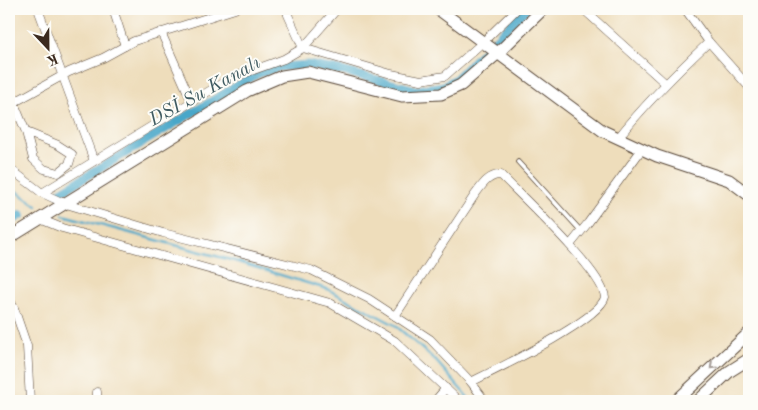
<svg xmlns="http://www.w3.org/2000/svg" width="758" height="410" font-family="'Old Standard TT',serif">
	<rect width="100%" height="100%" fill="#fdfcf7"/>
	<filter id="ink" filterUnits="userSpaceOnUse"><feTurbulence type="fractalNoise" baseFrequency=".02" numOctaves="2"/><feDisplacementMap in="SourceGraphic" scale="10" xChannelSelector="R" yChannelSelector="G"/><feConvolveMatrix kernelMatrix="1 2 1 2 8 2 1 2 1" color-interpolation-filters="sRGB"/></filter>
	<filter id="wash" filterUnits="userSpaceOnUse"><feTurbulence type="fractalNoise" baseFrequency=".0096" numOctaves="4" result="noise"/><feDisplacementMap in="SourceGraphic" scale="20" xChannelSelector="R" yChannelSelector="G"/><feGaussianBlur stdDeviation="1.12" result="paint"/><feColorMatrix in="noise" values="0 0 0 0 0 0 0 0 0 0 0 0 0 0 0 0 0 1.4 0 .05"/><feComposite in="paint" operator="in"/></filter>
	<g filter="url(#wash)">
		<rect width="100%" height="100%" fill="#edb"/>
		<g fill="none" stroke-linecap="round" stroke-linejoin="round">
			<g stroke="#4aa7c9" stroke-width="2.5">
				<polyline points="9,186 37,206"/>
				<polyline points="63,215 231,260 327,289 395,325 436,361 471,401"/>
			</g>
			<g stroke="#4aa7c9" stroke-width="9">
				<polyline points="59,193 257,74 280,67 308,65 342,71 417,90 443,86 456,79 526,9"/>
				<polyline points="9,222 21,215"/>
			</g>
		</g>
	</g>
	<g filter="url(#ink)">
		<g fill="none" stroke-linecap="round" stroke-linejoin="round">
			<g stroke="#564536" stroke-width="5.5">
				<polyline id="lane" points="518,162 581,231"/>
			</g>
			<g stroke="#564536" stroke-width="9">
				<g id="street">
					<polyline points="38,9 94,161"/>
					<polyline points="113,9 125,46"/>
					<polyline points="287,9 288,15 303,48 391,74 421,80 445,76 483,42 517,9"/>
					<polyline points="583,9 665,83"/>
					<polyline points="685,9 709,42 749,87"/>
					<polyline points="161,32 192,102"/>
					<polyline points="9,91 26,132 33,159 44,169 58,173 69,164 72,154 58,145 26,132"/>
					<polyline points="9,108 13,103 69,72 103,58 134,41 235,9"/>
					<path d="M618,138C646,103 677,72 709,42"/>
					<polyline points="9,168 42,193 66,204 163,233 311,270 369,299 430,339 471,382 485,401"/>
					<polyline points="42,193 229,79 284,59 303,48 337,9"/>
					<polyline points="40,219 62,228 330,303 395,341 459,401"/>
					<polyline points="570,245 588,223 642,149"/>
					<polyline points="9,299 14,308 27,346 30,401"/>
					<path d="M395,316L474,196C481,187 488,174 501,175C522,197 602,271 605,297C600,320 495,370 471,382"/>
					<polyline points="97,392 97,401"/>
					<polyline points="435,401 446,388"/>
				</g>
			</g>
			<g stroke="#564536" stroke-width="13">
				<g id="secondary">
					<polyline points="438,9 603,131 657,156 729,180 749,195"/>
					<polyline points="9,238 247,91 282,76 308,72 402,96 441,94 461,85 498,53 543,9"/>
					<polyline points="676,401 749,333"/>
					<polyline points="698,401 730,371 749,359"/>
				</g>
			</g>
			<use href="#lane" stroke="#fff" stroke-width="4"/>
			<use href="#street" stroke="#fff" stroke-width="8"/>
			<use href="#secondary" stroke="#fff" stroke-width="11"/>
		</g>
		<defs><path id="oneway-chevron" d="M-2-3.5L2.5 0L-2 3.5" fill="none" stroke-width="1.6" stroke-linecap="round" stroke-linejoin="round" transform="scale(1.25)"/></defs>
		<use stroke="#a79f9a" href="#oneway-chevron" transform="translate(713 366) rotate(137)"/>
	</g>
	<g text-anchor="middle" stroke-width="4" stroke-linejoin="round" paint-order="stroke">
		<g font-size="19" font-style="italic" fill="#415c62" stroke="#fdfcf7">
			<text transform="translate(204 90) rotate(-29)" y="7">DSİ Su Kanalı</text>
		</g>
	</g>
	<rect width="758" height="410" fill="none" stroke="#fdfcf7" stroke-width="30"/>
	<g transform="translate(48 48) rotate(158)" stroke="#fdfcf7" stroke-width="4" paint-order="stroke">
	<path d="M0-4L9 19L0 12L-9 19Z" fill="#3b2a1e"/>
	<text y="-8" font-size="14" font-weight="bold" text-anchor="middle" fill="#3b2a1e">K</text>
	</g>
</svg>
